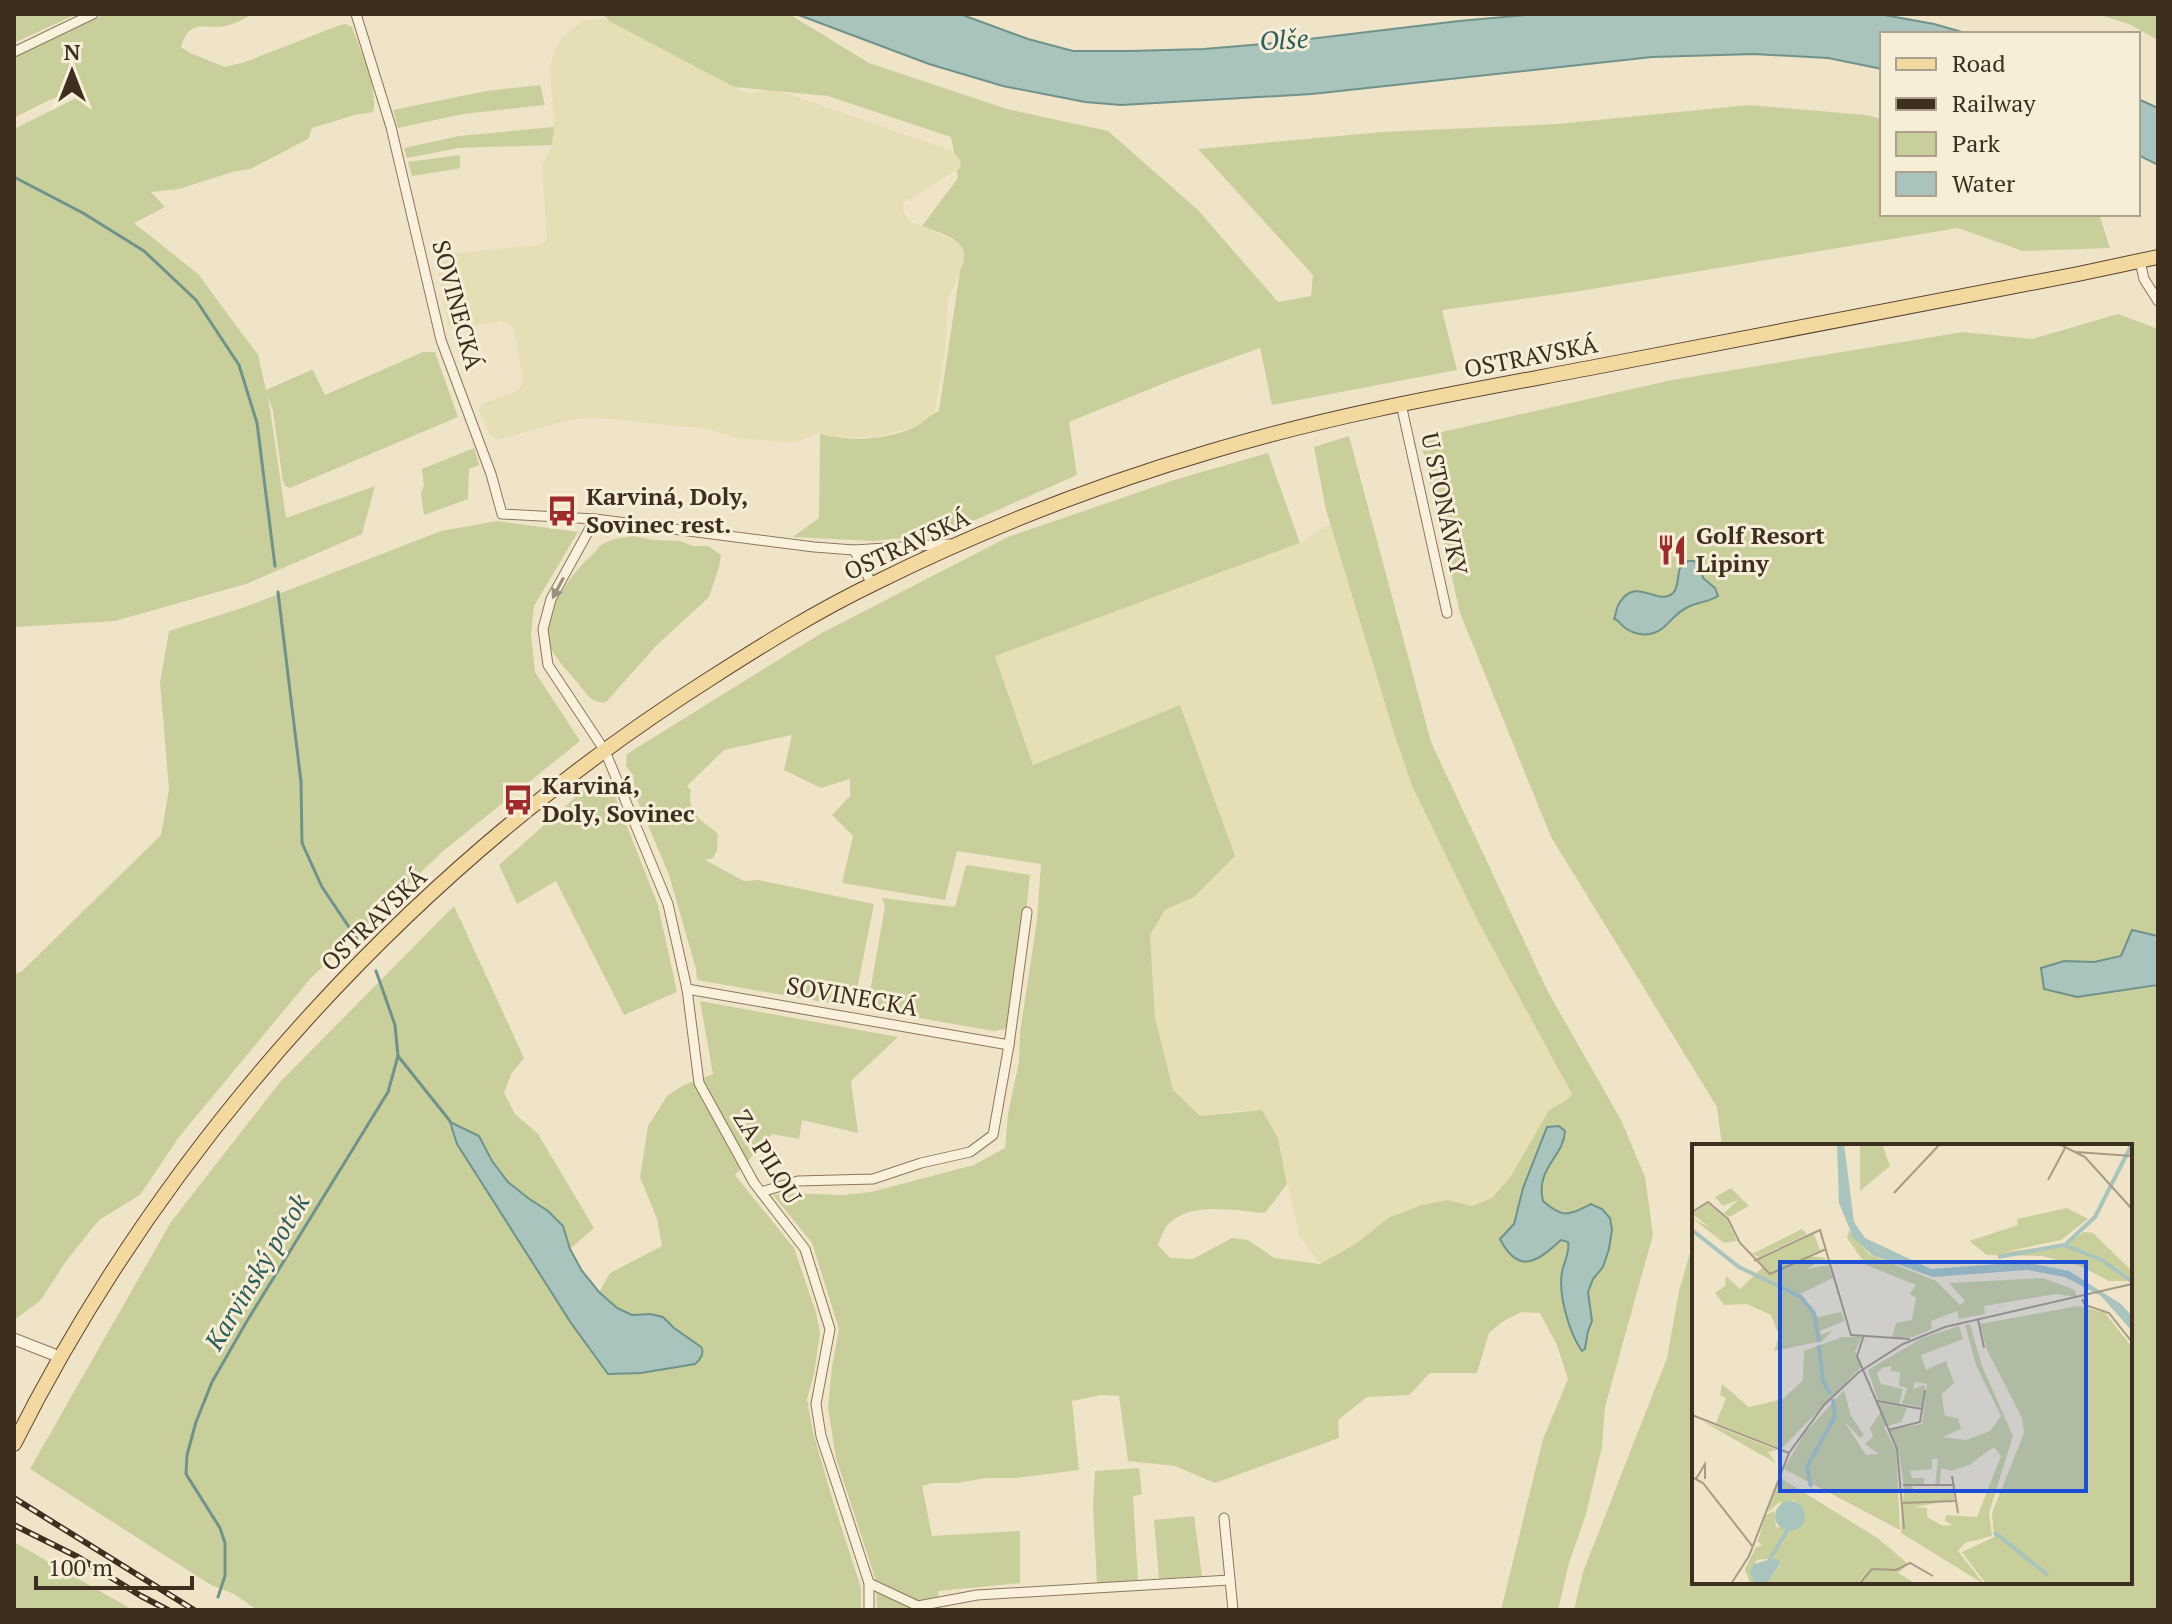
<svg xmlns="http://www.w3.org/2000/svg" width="2172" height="1624" font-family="'PT Serif',serif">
	<rect width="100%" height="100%" fill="#f0e4c8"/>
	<g fill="#e6deb5">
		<polygon points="590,19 604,19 625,29 743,92 752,94 766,90 780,91 952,151 961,161 960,168 903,203 903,211 910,221 959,243 965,257 959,276 948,299 946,344 935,411 916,427 874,437 831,438 816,433 799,441 786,442 735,438 709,429 598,418 574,419 497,440 490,436 479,410 482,404 518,391 523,383 515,332 510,324 500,321 456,330 451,328 448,324 438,272 439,265 442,259 454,253 531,246 542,244 547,239 542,165 552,146 554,126 550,68 554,51 562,38 582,21"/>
		<polygon points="1330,524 1394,733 1480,925 1572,1094 1567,1100 1549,1110 1511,1176 1492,1198 1472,1206 1448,1200 1388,1218 1357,1243 1320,1264 1299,1236 1278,1138 1262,1111 1235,1111 1200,1116 1173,1090 1155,1018 1150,935 1165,910 1194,897 1179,705 1033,765 995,655 1300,543"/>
	</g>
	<g fill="#c9cf9b">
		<polygon points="14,14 77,14 14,43"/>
		<path d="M105,14H253C245,18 237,23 229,25C205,32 191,15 181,47L190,53L225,67L245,62L340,25L345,24L352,27C360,49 379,91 373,112L355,115L312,128L308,139L250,169L232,172L179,189L151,192L165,207L134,223L198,274L258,355L266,390L311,370H313L325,395L423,352H435L458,417L290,488L285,486L283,481L273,411L268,396L286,518L375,486L362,534L246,584L115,621L14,627V129L86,93C67,88 32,109 14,118V58Z"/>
		<path d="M603,14H789L869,63L1007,109L1108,131L1198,210L1278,302L1311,296L1313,275L1198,149L1382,132L1557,124L1749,105L1866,115L1882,119V214H2099L2110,248L2023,251L1958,228L1580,291L1442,310L1457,370L1272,405L1260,348L1177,378L1069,422L1077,475L946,533L874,541L793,537L819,518L820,434C848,442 885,440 913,428C923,424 929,414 939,411L960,271C962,267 964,262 964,258C966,238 936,232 922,226L958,178L957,170L960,168L961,161L954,153L951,137L828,96L734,87L609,21Z"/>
		<polygon points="2096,14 2158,14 2158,40 2129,24"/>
		<polygon points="540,85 545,105 463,114 398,128 393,110 486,91"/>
		<polygon points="554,127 552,145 459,148 407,158 404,148 459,136"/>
		<polygon points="460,155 460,168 456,169 412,176 408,162"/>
		<polygon points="2118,314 2158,329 2158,1610 1574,1610 1583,1572 1667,1358 1679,1291 1694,1239 1694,1582 2130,1582 2130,1146 1722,1146 1717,1107 1551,837 1460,613 1420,437 1672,380 1963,332 2032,339"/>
		<path d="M1349,436L1431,742L1547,990L1621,1120L1645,1177L1653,1235L1605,1407L1602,1447L1586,1514L1569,1563L1558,1610H1501L1543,1439L1568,1379L1557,1345L1540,1313L1521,1312L1502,1322L1489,1333L1477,1373H1430L1409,1395L1367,1397L1338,1420L1339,1438L1215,1483L1175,1466L1128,1461L1119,1396L1101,1395L1072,1401L1079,1470L1015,1478H986L957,1483H933L922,1486L932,1536L1020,1531V1583L938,1591L940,1610H877L876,1581L836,1458L828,1408L832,1366L839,1329L812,1243L773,1195L788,1193L843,1195L871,1192L974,1165L1005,1148L1008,1114L1019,1062L1020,1033L1037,920L1041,864L957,851L945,900L842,883L853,836L832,815L850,796V779L821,788L784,770L792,735L724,750L687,786L691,790C686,814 702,820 718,834L717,850L713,858L705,860L744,881L759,880L874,904L855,1000L846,1006L697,980L696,969L669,875L636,797L633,775L626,766L627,754L820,634L1008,537L1174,480L1268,453L1300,543L995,656L1033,765L1180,705L1235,856L1194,897L1165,910L1150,935L1155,1018L1173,1090L1200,1116L1262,1110L1278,1138L1287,1184L1265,1213C1234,1211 1188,1200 1166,1227C1163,1232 1160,1239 1158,1245L1170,1258L1193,1259L1232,1238L1248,1240L1274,1258L1320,1264L1357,1243L1388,1218L1422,1205L1448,1200L1472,1206L1492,1198L1511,1176L1549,1110L1567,1100L1572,1094L1480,925L1413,788L1394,733L1326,510L1314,447Z"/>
		<polygon points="474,448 479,465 469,469 468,499 424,515 421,493 424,486 422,469"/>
		<polygon points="497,521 578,532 534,606 531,634 535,672 580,741 443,851 310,979 179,1137 140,1195 99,1220 67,1260 40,1301 14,1320 14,974 21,972 161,835 169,789 160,682 169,631 245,607 441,531"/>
		<path d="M633,536L654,540L680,541L693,546H708L721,555L719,567L709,597L657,645L606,702C592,705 586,693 578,683C569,673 552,655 549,643C541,610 573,572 595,552C601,546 596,547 603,544C613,538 622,538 633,536Z"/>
		<polygon points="597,778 615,796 658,905 677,992 624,1015 556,881 517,904 499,865"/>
		<polygon points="967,865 1030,875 1019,979 1006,1029 994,1031 867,1009 885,906 882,898 955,907 965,869"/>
		<path d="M454,906L524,1058L511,1074L504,1093L515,1114L538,1134L594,1228L570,1249L562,1226L548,1210L528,1198L508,1182L492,1161L479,1136L450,1123L571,1323L608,1374C639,1373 669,1369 699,1361L702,1356L701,1347L674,1328L663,1317L650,1314L633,1315L617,1308L599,1292L610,1273L662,1246L657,1219L640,1177L648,1126L667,1096L682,1086L713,1074L700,1001L898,1037L851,1081L858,1133L802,1120L799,1139L772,1134L735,1175L794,1248L816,1313L820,1333L814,1374L807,1399L813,1432L832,1498L861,1588V1610H257L234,1594L211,1585L30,1469L171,1222L280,1082Z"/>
		<polygon points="1139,1468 1142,1494 1133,1496 1138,1580 1097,1583 1093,1507 1095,1471"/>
		<polygon points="1194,1516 1202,1576 1159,1579 1154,1520"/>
		<polygon points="14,1542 133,1610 14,1610"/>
	</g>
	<g fill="#a9c4bc" stroke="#6f938a" stroke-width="2">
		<polygon points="796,14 960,14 1028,39 1073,51 1129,51 1204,49 1276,43 1459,21 1536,14 1879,14 1934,24 1969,34 1882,34 1882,69 1828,58 1754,54 1652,57 1312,94 1121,105 1085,102 1003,86 929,64"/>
		<polygon points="2138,99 2158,108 2158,165 2138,155"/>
		<path d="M1688,561H1694L1700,565L1703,578L1715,588L1718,596C1709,602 1698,602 1688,607C1677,612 1671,621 1663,628C1647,640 1628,634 1617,620L1614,619C1616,615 1616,607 1620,602C1637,576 1658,607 1673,593C1679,587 1677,576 1680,568Z"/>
		<polygon points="2132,930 2158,936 2158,985 2077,997 2044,989 2041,968 2064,961 2094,962 2121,956"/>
		<path d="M450,1122L479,1136L492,1161L508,1182L528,1198L548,1211L563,1226L570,1249L582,1271L599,1292L617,1308L632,1315L650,1314L663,1317L674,1328L701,1347C705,1353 700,1360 695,1364L641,1373L608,1374L571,1323L457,1144Z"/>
		<path d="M1559,1126L1565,1131C1564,1157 1535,1168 1543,1201C1563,1219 1569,1215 1591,1204L1602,1209L1610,1218L1612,1230L1609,1249L1603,1267L1593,1279L1588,1292L1592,1321L1588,1331L1585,1349L1582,1351C1569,1333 1558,1294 1562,1272C1564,1261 1570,1254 1568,1242L1561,1240C1538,1261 1519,1276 1500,1239L1514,1224L1523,1188L1547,1127Z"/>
	</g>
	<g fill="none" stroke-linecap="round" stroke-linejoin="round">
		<g stroke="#6f938a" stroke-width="3">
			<polyline points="14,177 83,213 144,251 196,300 239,365 257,423 275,566"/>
			<polyline points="278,592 301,782 302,843 322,887 357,939"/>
			<polyline points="398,1056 450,1121"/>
			<polyline points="218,1597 225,1576 225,1543 220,1528 186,1474 187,1455 196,1422 212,1382 247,1321 388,1092 398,1056 395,1025 376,971"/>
		</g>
		<g stroke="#8d765c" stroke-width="11">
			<g id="minor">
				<polyline points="356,14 391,127 441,340 491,474 502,514 595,519 814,547 854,550 950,544"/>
				<polyline points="14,52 93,14"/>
				<polyline points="2140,261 2144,279 2158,301"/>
				<polyline points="1401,404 1447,613"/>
				<polyline points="595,519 551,599 543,629 548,665 605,751 668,904 687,989 699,1083 754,1183 805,1249 830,1329 816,1404 821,1436 869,1583 869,1610"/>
				<polyline points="854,550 872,584"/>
				<polyline points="687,989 1009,1045"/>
				<polyline points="761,1192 798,1181 873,1179 921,1163 970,1152 993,1135 1009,1045 1027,912"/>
				<polyline points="1224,1518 1233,1610"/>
				<polyline points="869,1583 918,1606 977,1595 1230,1580"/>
			</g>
		</g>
		<g stroke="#8d765c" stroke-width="13">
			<polyline id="tertiary" points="14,1339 60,1357"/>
		</g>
		<g stroke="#5b4430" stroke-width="16">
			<path id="primary" d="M14,1444C170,1133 418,864 711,678C764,644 817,611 873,584C981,530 1094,486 1209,452C1337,413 1469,391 1600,366C1759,336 1918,305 2078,274L2158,257"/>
		</g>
		<use href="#minor" stroke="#faf1dc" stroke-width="9"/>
		<use href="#tertiary" stroke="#faf1dc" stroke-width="11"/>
		<use href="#primary" stroke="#f3d9a0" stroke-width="14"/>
		<g stroke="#3d2e20" stroke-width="6">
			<g id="rail">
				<polyline points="14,1498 194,1610"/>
				<polyline points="14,1525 78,1557 141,1596 168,1610"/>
			</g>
		</g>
		<use href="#rail" stroke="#f7eed8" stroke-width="3" stroke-dasharray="9" stroke-linecap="butt"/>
	</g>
	<defs><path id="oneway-solid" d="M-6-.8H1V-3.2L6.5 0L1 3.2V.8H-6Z" transform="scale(2)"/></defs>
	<use fill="#9c907e" href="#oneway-solid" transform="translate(558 588) rotate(118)"/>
	<defs>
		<g id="bus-bare" transform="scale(2.4)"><path d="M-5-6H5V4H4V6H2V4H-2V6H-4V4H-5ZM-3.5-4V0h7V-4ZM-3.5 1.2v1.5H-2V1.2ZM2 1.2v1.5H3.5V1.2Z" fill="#9e2a2b" stroke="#f7eed8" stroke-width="2.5" paint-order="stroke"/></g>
		<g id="restaurant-bare" transform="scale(2.4)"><path d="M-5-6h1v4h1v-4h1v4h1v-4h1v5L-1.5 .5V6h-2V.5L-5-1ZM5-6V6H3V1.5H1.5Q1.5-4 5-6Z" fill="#9e2a2b" stroke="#f7eed8" stroke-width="2.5" paint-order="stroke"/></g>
	</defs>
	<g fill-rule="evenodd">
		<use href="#bus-bare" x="562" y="511"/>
		<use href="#restaurant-bare" x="1672" y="550"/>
		<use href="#bus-bare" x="518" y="800"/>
	</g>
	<g text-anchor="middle" stroke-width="6" stroke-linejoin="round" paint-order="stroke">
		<g font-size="24" fill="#3d2e20" stroke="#f7eed8">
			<text transform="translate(457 305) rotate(75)" y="8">SOVINECKÁ</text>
			<text transform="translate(1531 357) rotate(-11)" y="8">OSTRAVSKÁ</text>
			<text transform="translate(1444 504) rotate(78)" y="8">U STONÁVKY</text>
			<text transform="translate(907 545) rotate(-25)" y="8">OSTRAVSKÁ</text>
			<text transform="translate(374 920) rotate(-44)" y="8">OSTRAVSKÁ</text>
			<text transform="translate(852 997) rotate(10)" y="8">SOVINECKÁ</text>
			<text transform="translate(767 1157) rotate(58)" y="8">ZA PILOU</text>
		</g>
		<g font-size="24" font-weight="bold" fill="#3d2e20" stroke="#f7eed8" text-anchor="start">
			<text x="586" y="505">Karviná, Doly,<tspan x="586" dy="28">Sovinec rest.</tspan></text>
			<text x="1696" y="544">Golf Resort<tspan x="1696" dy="28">Lipiny</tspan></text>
			<text x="542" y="794">Karviná,<tspan x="542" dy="28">Doly, Sovinec</tspan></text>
		</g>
		<g font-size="26" font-style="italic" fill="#2f5d5a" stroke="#f7eed8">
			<text transform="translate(1284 40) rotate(-3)" y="9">Olše</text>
			<text transform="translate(257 1272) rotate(-59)" y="9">Karvinský potok</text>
		</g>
	</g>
	<g transform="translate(1692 1144)">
		<rect width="440" height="440" fill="#f0e4c8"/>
		<path d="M168,0H190L198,22L168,47ZM39,44L57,62L37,73L32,69L46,56L31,62L23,53ZM15,59L35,76L45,97L32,99L0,74L19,84L0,70ZM375,64L396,75L369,96L312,108L373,101L392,88L401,89L440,127V137H417L388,122L350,112L295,111L277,97L326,81L325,75ZM110,85L115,90L67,113L60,110ZM157,86L177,110L244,137L268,161L273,157L257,139L351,134L383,146L385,153L364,150L292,162L293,170L267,175L265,167L239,177L240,185L221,193L200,194L204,179L220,176L224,154L218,150L224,141L174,121L155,94ZM122,90L128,106L115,112L135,114L114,125L137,121L141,134L108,150L126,173L149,168L153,177L128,187L129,191L141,186L130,197L82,207L87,192L79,171L55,160L32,161L23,149L33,142L34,132L48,145L71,123L65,117ZM386,162L413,169L440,203V440H294L270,408L302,393L300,369L332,289L330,274L294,204L288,180ZM278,180L290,222L321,292L297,369L300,392L273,399L266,407L292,440L209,389L212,341L206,305L197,286L230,280L235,240L223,238L221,245L233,241L230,263L210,260L215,244L207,242L208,228L199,227V222L190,224L185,229L189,240L211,245L207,260L186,256L176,226L230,194L267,182L271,195L229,211L234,226L254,217L262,239L250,250L251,261L253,272L266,274L269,285L251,293L274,296L298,287L309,272L284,221L273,181ZM302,303L309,312L285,373L254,371L253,377L261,381L251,382L235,373V364L222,363L262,356V348L223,349L220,342L232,341V334H220L218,327L240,325V315H246L243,341H248L249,324L259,327L277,321ZM150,193H170L163,207L170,222L89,305L24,279L34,254L28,251L30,240L57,263L91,255L111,236L112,207ZM152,246L159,272L172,291L168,294L152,277L174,311L187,310L173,300L181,293L178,284L188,269L187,259L215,264L209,278L192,283L204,306L208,386L92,325L112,290ZM10,277L85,306L76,308L84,319ZM87,333L187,395L216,420L206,429L224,440H167L175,426L165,440H75L89,419L83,414L65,416L58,428L62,440H58L53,425L64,403L70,402L66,397L73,372L82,367L84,383L102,385L107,360L102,356L89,362V357L76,368Z" fill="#c9cf9b" fill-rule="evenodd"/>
		<path d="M145,0H152L162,78L173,94L239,125L333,118L377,127L429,160L440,172V187L409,152L373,133L335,126L241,133L180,111L161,93L147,59ZM83 372a15 15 0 1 1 30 0a15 15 0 1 1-30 0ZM83,414L89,418L75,440H62L58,428L62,420Z" fill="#a9c4bc"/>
		<path fill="none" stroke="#a9c4bc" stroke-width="4" d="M0,86L47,123L109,153L122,169L127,198M374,100L403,73L440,0M306,113L372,101L410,116L439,137M127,201L131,237L138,250M119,343L115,323L143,272L141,255M302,388L356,431M77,416L97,384"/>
		<path fill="none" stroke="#a89b85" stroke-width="2" d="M367,0L393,13L440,65M384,8L440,12M356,36L373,4M202,49L248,0M0,68L16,58L36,75L48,99L78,130L134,105M62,117L128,86L159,191L218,195M390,155L393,161L417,169L440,198M286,175L292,204M172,191L165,212L205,305L212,385M185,257L230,265M0,271L97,309M196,286L228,278L233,246M260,332L266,369M0,333L11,339L61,403M4,335L13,320V335M211,341H261M210,359L263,357M39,440L57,412L97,309L132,261L167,228L211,200L253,183L440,140M167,440L180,425L204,426L218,419L241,432"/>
		<path fill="#1d4ed8" fill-opacity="0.15" stroke="#1d4ed8" stroke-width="4" d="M88,118H394V347H88Z"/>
		<rect width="440" height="440" fill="none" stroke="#3d2e20" stroke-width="4"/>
	</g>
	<rect width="2172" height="1624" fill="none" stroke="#3d2e20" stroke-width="32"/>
	<rect x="1880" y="32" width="260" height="184" fill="#f7eed8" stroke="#ada18e" stroke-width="2"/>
	<rect x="1896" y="58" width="40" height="12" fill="#f3d9a0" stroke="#ada18e" stroke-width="2"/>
	<text x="1952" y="72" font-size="24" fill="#3d2e20">Road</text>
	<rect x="1896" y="98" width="40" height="12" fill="#3d2e20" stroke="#ada18e" stroke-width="2"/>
	<text x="1952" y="112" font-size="24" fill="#3d2e20">Railway</text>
	<rect x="1896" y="132" width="40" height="24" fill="#c9cf9b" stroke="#ada18e" stroke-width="2"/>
	<text x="1952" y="152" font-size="24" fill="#3d2e20">Park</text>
	<rect x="1896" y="172" width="40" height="24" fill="#a9c4bc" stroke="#ada18e" stroke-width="2"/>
	<text x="1952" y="192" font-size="24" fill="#3d2e20">Water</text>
	<g transform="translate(72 72)" stroke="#f7eed8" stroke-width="6" paint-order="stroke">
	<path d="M0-6L14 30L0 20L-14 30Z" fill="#3d2e20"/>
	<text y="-12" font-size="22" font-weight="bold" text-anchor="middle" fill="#3d2e20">N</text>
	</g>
	<path d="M36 1576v12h156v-12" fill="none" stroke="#3d2e20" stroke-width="4"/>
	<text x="48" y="1576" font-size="24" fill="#3d2e20" stroke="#f7eed8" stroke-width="6" paint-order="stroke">100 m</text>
</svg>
